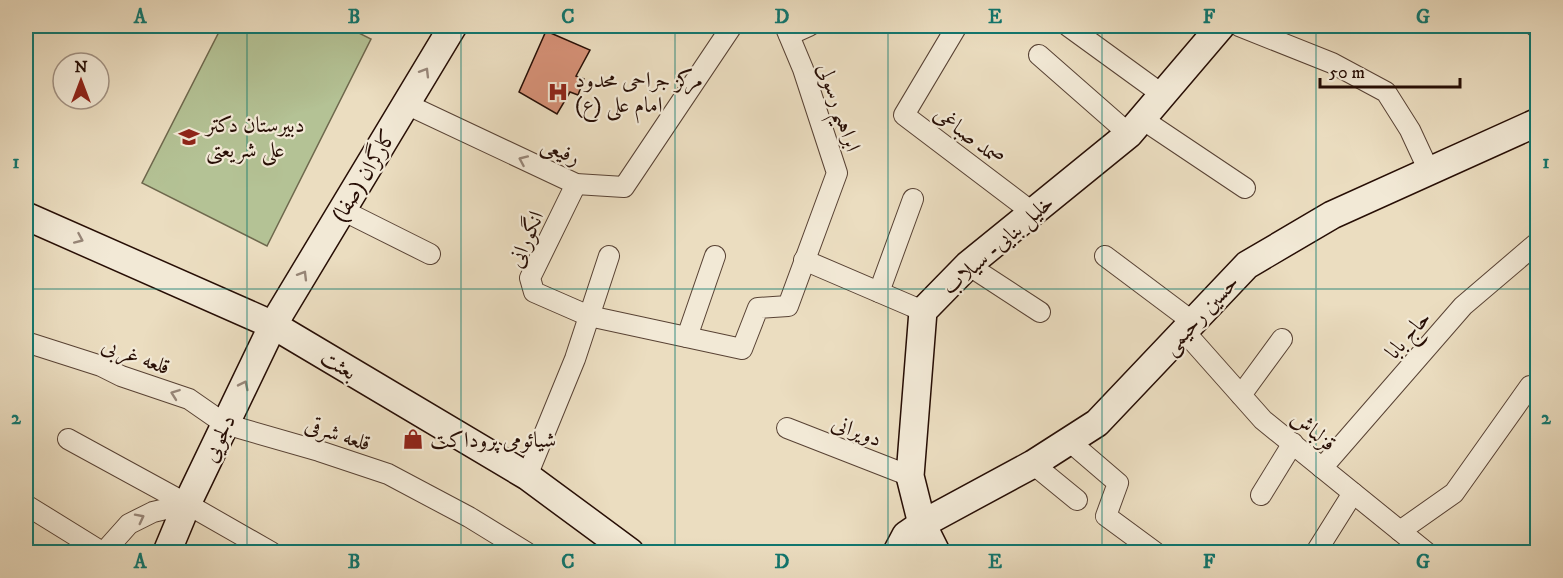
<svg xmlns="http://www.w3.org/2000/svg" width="1563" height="578" font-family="'IM FELL DW Pica',Amiri,serif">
	<rect width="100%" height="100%" fill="#ebddc0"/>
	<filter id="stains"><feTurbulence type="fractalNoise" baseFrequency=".00333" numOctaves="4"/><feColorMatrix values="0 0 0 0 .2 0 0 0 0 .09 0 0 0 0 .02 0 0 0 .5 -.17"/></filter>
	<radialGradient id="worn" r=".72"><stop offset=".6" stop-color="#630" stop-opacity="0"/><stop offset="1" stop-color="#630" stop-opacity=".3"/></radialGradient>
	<polygon fill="#b4c295" stroke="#6e684d" stroke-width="1.5" points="222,26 345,26 371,39 267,246 142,183"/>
	<polygon fill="#d59076" stroke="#270e05" stroke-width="1.5" points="546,31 590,50 576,76 584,79 578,95 570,92 557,114 519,92"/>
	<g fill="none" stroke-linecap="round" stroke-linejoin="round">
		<g stroke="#584234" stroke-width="22">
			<g id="street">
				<polyline points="957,26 904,115 1032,212"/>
				<polyline points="1068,26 1163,95"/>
				<polyline points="1239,26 1332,63 1386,92 1410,130 1429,171"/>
				<polyline points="1535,26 1538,28"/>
				<polyline points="789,35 809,26"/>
				<polyline points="1039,55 1129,134"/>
				<polyline points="406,104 576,184 624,187 732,26"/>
				<polyline points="1142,119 1245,188"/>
				<polyline points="576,184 530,278 534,292 589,316 742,349 758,308 788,306 837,173 803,69 785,26"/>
				<polyline points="342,210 430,254"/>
				<polyline points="1105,256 1193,322"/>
				<polyline points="804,260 923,311"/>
				<polyline points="968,265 1040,312"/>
				<polyline points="879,292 913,199"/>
				<polyline points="1184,331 1263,420 1426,552"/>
				<polyline points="687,337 715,256"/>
				<polyline points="26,342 101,366 121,376 189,399 225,424 319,451 388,474 469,517 526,552"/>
				<polyline points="1241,395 1282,339"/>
				<polyline points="787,428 910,476"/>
				<polyline points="68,439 187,504 271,552"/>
				<polyline points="1069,441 1118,483 1106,516 1155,552"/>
				<polyline points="1033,464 1077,500"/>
				<polyline points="1322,468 1463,306 1538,242"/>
				<polyline points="527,476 575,359 609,256"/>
				<polyline points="1261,495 1293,443"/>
				<polyline points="26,505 102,552"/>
				<polyline points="1400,531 1454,493 1530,386 1538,391"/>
				<polyline points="104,552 129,524 153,512 187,504"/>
				<polyline points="1316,552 1353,493"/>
			</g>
		</g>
		<g stroke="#270e05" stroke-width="30">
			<g id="secondary">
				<polyline points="26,216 273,325 527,476 630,552"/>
				<polyline points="167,552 187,504 273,325 453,26"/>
				<polyline points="897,552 906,535 922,524 1033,464 1097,423 1247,265 1332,215 1538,122"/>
				<polyline points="936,552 922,524 910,476 923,311 968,265 1129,134 1221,26"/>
			</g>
		</g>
		<use href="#street" stroke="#f2e9d6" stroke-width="20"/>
		<use href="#secondary" stroke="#f2e9d6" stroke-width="27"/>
	</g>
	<defs><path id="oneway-chevron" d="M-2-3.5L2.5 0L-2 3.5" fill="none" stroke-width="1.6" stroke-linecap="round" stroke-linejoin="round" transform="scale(1.5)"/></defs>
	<g stroke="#978678">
		<use href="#oneway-chevron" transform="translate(425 72) rotate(-59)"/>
		<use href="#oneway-chevron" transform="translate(523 160) rotate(-156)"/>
		<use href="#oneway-chevron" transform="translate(79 239) rotate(24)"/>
		<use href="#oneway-chevron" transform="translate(303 275) rotate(-59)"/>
		<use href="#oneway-chevron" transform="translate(244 385) rotate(-64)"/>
		<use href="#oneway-chevron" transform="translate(175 394) rotate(-160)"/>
		<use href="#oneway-chevron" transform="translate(140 518) rotate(-27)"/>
	</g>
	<path fill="none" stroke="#0f766e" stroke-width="1.5" stroke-opacity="0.55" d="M247,26V552M461,26V552M675,26V552M888,26V552M1102,26V552M1316,26V552M26,289H1538"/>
	<defs>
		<g id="hospital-bare" transform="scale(1.62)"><path d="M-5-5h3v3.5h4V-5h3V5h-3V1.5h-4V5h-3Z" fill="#8f2418" stroke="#f2e9d6" stroke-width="2.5" paint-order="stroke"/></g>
		<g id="school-bare" transform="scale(1.62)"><path d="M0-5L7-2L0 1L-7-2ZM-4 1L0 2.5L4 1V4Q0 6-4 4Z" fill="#8f2418" stroke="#f2e9d6" stroke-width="2.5" paint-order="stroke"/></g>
		<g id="shop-bare" transform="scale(1.62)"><path d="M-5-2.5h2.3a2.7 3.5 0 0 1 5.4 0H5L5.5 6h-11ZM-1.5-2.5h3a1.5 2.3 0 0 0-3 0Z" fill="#8f2418" stroke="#f2e9d6" stroke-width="2.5" paint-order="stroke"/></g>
	</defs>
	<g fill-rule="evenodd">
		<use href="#hospital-bare" x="558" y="92"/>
		<use href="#school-bare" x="189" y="137"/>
		<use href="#shop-bare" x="413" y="439"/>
	</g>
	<g text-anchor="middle" stroke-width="4.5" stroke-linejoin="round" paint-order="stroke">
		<g font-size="22" fill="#270e05" stroke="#f2e9d6" text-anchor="start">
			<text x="575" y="87">مرکز جراحی محدود<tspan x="575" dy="25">امام علی (ع)</tspan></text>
			<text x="206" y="132">دبیرستان دکتر<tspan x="206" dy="25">علی شریعتی</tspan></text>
			<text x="430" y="447">شیائومی پروداکت</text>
		</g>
		<g font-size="22" fill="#270e05" stroke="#f2e9d6">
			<text transform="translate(840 107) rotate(71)" y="8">ابراهیم رسولی</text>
			<text transform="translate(970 135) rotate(37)" y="8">صمد صباغی</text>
			<text transform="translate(561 150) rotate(23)" y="8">رفیعی</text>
			<text transform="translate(363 175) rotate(-59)" y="8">کارگران (صفا)</text>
			<text transform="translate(525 239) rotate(-67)" y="8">انگورانی</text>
			<text transform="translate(997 244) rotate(-41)" y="8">خلیل بنایی- سیلاب</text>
			<text transform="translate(1200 314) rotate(-47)" y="8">حسین رحیمی</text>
			<text transform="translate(1407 334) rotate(-49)" y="8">حاج بابا</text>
			<text transform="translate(136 355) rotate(20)" y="8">قلعه غربی</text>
			<text transform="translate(339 364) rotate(31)" y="8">بعثت</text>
			<text transform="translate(857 430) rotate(21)" y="8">دویرانی</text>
			<text transform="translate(1314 430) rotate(39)" y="8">قزلباش</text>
			<text transform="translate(338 433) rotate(18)" y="8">قلعه شرقی</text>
			<text transform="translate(218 438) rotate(-65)" y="8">دلجویی</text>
		</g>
	</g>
	<rect width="1563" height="578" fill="none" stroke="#ebddc0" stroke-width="66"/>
	<g transform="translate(81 81)"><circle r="28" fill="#f2e9d6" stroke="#a19182" stroke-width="1.5"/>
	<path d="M0-4.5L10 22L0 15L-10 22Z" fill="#8f2418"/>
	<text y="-9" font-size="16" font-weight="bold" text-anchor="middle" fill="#270e05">N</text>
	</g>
	<path d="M1320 78v9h140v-9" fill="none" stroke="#270e05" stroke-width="3"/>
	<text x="1329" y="78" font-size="18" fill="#270e05" stroke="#f2e9d6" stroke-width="4.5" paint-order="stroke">50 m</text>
	<rect x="33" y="33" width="1497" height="512" fill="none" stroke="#0f766e" stroke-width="2"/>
	<g font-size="20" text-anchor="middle" font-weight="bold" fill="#0f766e">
		<text x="140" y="23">A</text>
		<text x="354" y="23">B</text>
		<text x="568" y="23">C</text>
		<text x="782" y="23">D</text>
		<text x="995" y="23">E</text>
		<text x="1209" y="23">F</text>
		<text x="1423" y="23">G</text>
		<text x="16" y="168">1</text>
		<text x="1546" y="168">1</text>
		<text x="16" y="424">2</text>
		<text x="1546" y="424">2</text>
		<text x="140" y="568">A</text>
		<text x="354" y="568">B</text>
		<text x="568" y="568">C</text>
		<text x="782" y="568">D</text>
		<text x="995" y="568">E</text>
		<text x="1209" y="568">F</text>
		<text x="1423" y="568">G</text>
	</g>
	<rect width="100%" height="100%" filter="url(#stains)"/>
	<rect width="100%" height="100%" fill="url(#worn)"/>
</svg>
